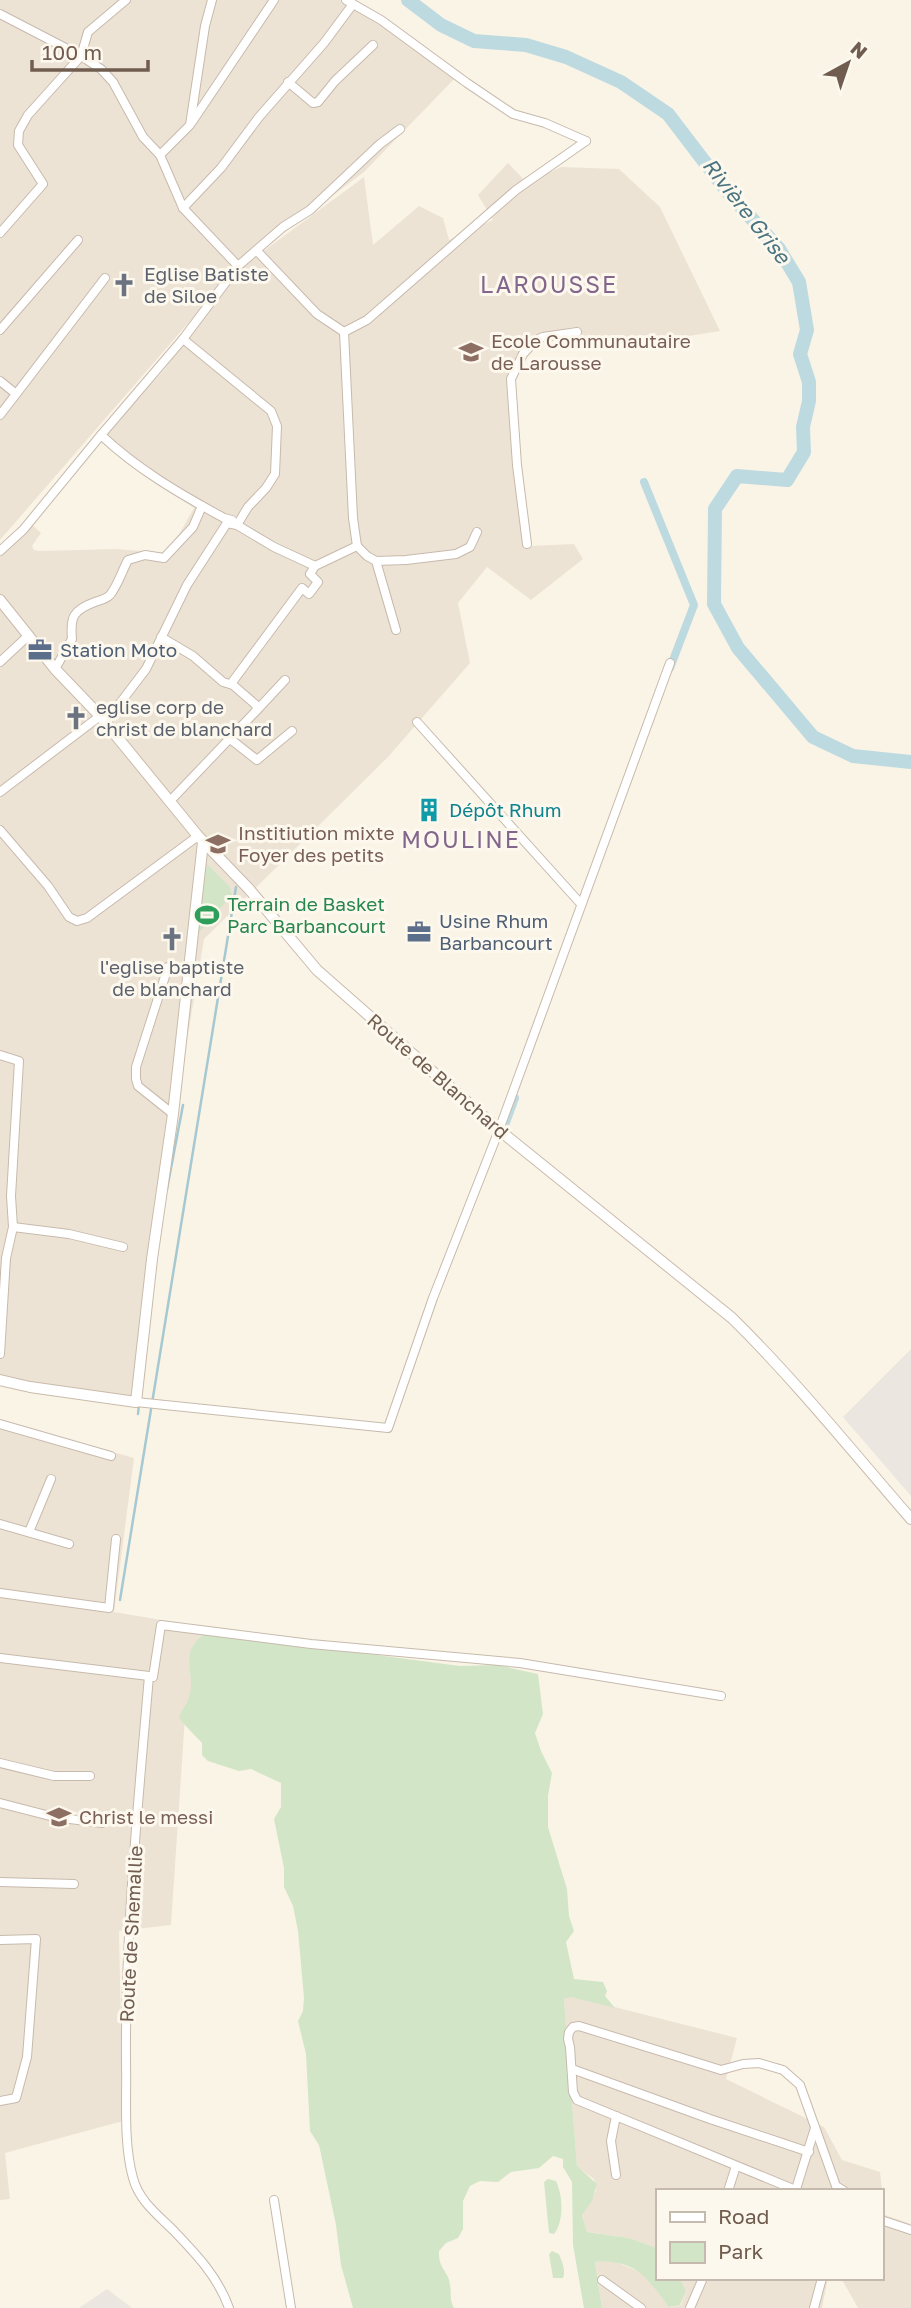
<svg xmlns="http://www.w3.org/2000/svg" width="911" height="2308" font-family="'Golos Text',sans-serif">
	<rect width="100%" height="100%" fill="#faf4e7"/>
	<g fill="#ede3d4">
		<polygon points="0,0 354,0 461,72 364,172 235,269 0,540"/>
		<polygon points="508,163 527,183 561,167 619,169 660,207 720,331 608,349 592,344 574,327 536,335 523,346 507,385 530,546 574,544 583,559 531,600 487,567 458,603 470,663 388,757 204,939 184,1058 137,1406 0,1383 0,552 28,521 41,533 32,546 34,550 39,551 116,549 165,553 177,538 194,508 100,441 164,370 238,270 364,177 373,245 419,206 443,218 449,240 493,220 478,195"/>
		<polygon points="0,1420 134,1458 114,1612 215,1629 185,1717 171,1925 119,1931 123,2121 5,2153 10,2199 0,2200"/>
		<polygon points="571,1996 737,2038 726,2079 824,2127 842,2160 880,2172 885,2215 911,2224 911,2308 858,2308 841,2278 881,2278 881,2191 657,2191 657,2248 629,2238 587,2232 582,2214 596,2191 594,2179 577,2167 564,1999"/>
		<polygon points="614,2261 644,2274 670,2307 681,2305 686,2291 681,2281 682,2278 828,2278 822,2308 602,2308 595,2262"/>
	</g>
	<g fill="#ebe6e0">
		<polygon points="911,1349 911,1496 843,1417"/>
		<polygon points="107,2289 132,2308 79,2308"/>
	</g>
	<g fill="#d2e6c7">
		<polygon points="207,864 229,886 232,895 197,935"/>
		<path d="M203,1635H226L460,1666L497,1665L538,1674L543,1714L535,1733L541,1751L552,1773L548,1796V1827L567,1889L569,1916L574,1931L566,1942L574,1979L603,1982L607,1991L605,1996L615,2008L571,1997L564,1999L577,2166L597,2184L592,2201L582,2215L587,2232L629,2238L657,2248V2278H682L681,2281L686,2291L680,2305L669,2307C647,2278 636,2259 595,2262L602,2308H584L573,2245L572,2182L563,2167V2159L553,2156L539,2168L511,2172L498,2182L480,2181L470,2186L463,2201V2229L458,2238L446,2243L439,2251C438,2270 449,2271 450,2285C452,2294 449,2299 454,2308H353L341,2265L336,2225L319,2145L310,2131L306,2054L298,2021L303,2011L304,1998L298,1931L293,1906L284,1887V1868L274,1819L281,1807V1783L251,1769L239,1771L208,1761L202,1755V1743L182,1722L179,1717C182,1709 187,1704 189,1697C197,1673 177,1655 203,1635Z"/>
		<path d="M548,2179L556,2181C563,2195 564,2222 554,2234L549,2233L544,2182Z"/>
		<path d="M552,2251L559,2254C562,2262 566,2270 563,2278H553L549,2254Z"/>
	</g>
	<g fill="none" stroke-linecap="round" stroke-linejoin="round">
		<g stroke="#a6c8d1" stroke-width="2.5">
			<polyline points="167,1189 183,1105"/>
			<polyline points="138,1414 139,1404"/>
			<polyline points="120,1600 236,887"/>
		</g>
		<g stroke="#bedae1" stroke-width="8">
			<polyline points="644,482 694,605 670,668"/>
			<polyline points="504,1128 515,1098"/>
		</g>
		<polyline stroke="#bedae1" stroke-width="14" points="408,0 441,25 474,41 526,45 566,57 621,82 668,114 726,190 779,249 799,282 807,330 800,354 809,382 809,401 803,427 804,452 787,480 737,476 715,509 714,604 738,648 813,737 853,756 911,762"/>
		<g stroke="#c7baad" stroke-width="10">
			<g id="street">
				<polyline points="346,0 381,20 467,83 513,114 545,123 586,141"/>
				<polyline points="0,14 81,56 101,69 113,82 143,137 160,155 183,208 238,266"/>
				<polyline points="288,82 313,103 318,102 335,81 373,45"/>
				<polyline points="192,122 274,0"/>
				<polyline points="160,155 190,125 205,26 212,0"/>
				<polyline points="183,208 221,168 259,117 324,43 353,4"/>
				<polyline points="0,233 43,184 18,145 19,131 28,115 81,56 88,32 126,0"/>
				<polyline points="257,251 317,314 344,332"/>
				<polyline points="0,330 78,240"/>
				<polyline points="0,381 15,393"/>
				<polyline points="0,415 105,278"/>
				<path d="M101,435C137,469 180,494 224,518L232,520"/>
				<polyline points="237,525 274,547 315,566 357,546"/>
				<polyline points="477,532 470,547 456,554 406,560 376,561 367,556 357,546 353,518 344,332 367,320 516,190 586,141"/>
				<polyline points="527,544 517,465 511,379 523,354 536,340 543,337 577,332"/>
				<polyline points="0,551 23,530 101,435 183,339 238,266 283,227 310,210 380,144 400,129"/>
				<polyline points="376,561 396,630"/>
				<polyline points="161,637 193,656 223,682 233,685"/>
				<polyline points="0,662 29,635"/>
				<path d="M55,669L72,639C70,617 73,610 95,602C101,600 106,599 110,595C118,585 122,571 128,560L145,555L164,558L193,527L202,506"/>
				<polyline points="257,710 285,680"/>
				<polyline points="417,722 581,904"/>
				<polyline points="105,723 146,669 187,585 227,523 237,525 248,507 266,488 275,474 277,426 271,411 183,339"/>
				<polyline points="229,738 257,760 292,731"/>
				<polyline points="0,792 100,716"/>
				<polyline points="171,800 257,710 256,705 233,685 233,681 302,588 309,594 318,582 310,574 315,566"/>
				<polyline points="0,830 48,886 69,917 77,921 87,918 198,836"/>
				<polyline points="0,1055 19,1061 11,1196 13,1227 6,1258 0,1354"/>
				<polyline points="173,1114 138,1086 136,1079 136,1067 168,967 188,971"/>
				<polyline points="13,1227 69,1234 123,1247"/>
				<polyline points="136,1402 388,1428 433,1298 499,1130 670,663"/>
				<polyline points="0,1424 111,1456"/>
				<polyline points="0,1524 69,1544"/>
				<polyline points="29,1532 51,1479"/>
				<polyline points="0,1593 109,1608 116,1539"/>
				<polyline points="0,1658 149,1676"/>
				<path d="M149,1676C138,1804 125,1933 126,2062C127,2099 123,2142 133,2178C139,2201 158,2215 174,2231C197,2255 218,2277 229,2308"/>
				<polyline points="149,1676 153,1677 161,1625 311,1644 520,1663 721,1696"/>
				<polyline points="0,1763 54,1776 90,1776"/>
				<polyline points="0,1803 54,1817 102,1823"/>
				<polyline points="0,1882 74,1884"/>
				<polyline points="0,1940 36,1939 27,2057 16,2098 0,2101"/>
				<polyline points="572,2069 710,2119 809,2152"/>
				<polyline points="616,2116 611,2141 616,2175"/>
				<polyline points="796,2189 815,2128"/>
				<polyline points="728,2191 736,2166"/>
				<polyline points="798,2191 577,2100 573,2092 570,2047 568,2039 569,2032 573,2027 579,2026 721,2070 743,2064 759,2063 783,2070 800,2085 836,2186 844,2191"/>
				<polyline points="274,2200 291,2308"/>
				<polyline points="881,2220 911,2230"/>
				<polyline points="602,2280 641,2308"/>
				<polyline points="690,2308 703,2278"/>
				<polyline points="814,2308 822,2278"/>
			</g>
		</g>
		<g stroke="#cabbab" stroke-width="12">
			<g id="secondary">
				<path d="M0,600L55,669L100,716L198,836L249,889L317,970L499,1130L732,1318C796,1381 852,1451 911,1519"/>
				<polyline points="0,1380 30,1387 136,1402 152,1259 173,1114 203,842"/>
			</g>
		</g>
		<use href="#street" stroke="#fff" stroke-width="8"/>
		<use href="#secondary" stroke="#fff" stroke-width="10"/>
	</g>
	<defs>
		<g id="church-bare" transform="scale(1.89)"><path d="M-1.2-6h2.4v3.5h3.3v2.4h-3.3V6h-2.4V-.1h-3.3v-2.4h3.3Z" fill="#6b7280" stroke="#fdf8ed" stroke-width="2.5" paint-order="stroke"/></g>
		<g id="school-bare" transform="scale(1.89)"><path d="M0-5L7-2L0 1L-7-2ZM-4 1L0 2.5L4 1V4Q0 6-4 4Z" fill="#8d6e63" stroke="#fdf8ed" stroke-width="2.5" paint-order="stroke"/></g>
		<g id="office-bare" transform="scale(1.89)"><path d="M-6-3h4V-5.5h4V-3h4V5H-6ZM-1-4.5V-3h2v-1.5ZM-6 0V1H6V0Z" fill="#5c6f8a" stroke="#fdf8ed" stroke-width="2.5" paint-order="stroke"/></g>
		<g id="building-bare" transform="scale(1.89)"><path d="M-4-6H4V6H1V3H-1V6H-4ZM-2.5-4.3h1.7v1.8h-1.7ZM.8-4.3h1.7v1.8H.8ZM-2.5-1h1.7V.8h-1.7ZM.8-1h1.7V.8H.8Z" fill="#0f9aa8" stroke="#fdf8ed" stroke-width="2.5" paint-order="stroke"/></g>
		<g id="stadium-bare" transform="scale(1.89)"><path d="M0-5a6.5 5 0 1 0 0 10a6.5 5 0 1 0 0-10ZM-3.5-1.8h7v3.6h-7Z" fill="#2e9e5b" stroke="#fdf8ed" stroke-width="2.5" paint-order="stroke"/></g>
	</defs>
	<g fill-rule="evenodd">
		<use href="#church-bare" x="124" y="285"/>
		<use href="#school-bare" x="471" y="352"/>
		<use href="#office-bare" x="40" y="650"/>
		<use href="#church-bare" x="76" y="718"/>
		<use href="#building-bare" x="429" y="810"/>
		<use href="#school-bare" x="218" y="844"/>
		<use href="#stadium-bare" x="207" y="915"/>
		<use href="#office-bare" x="419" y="932"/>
		<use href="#church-bare" x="172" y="939"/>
		<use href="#school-bare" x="59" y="1817"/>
	</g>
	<g text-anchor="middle" stroke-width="6" stroke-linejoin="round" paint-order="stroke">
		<g font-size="19" fill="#5b616d" stroke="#fdf8ed" text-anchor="start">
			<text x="144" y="281">Eglise Batiste<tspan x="144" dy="22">de Siloe</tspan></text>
			<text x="96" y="714">eglise corp de<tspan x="96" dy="22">christ de blanchard</tspan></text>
			<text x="172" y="974" text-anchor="middle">l'eglise baptiste<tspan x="172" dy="22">de blanchard</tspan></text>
		</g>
		<g font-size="19" fill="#785e54" stroke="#fdf8ed" text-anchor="start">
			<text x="491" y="348">Ecole Communautaire<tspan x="491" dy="22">de Larousse</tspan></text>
			<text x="238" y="840">Institiution mixte<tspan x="238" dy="22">Foyer des petits</tspan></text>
			<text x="79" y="1824">Christ le messi</text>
		</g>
		<g font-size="19" fill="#4e5e75" stroke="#fdf8ed" text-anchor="start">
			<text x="60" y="657">Station Moto</text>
			<text x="439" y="928">Usine Rhum<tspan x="439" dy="22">Barbancourt</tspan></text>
		</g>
		<g font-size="19" fill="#0d838f" stroke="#fdf8ed" text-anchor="start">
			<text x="449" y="817">Dépôt Rhum</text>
		</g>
		<g font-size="19" fill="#27864d" stroke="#fdf8ed" text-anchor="start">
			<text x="227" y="911">Terrain de Basket<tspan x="227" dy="22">Parc Barbancourt</tspan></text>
		</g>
		<g font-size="19" fill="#705d4f" stroke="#fdf8ed">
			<text transform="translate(438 1076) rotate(41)" y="7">Route de Blanchard</text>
			<text transform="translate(131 1934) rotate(-87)" y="7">Route de Shemallie</text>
		</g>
		<g font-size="21" font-style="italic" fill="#4b7481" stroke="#fdf8ed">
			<text transform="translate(746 211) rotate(52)" y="7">Rivière Grise</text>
		</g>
		<g font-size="23" letter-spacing="2" fill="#82668c" stroke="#fdf8ed">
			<text x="549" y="293">LAROUSSE</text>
			<text x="461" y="848">MOULINE</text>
		</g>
	</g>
	<rect x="656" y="2189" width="228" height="91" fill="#fdf8ed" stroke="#c5baae" stroke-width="2"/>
	<rect x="670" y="2212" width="35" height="10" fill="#ffffff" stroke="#c5baae" stroke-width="2"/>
	<text x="718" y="2224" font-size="21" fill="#705d4f">Road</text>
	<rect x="670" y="2242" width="35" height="21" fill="#d2e6c7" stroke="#c5baae" stroke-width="2"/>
	<text x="718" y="2259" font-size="21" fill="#705d4f">Park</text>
	<g transform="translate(848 63) rotate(40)" stroke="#fdf8ed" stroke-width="5" paint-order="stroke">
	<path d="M0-5L12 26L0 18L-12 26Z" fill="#705d4f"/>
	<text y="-10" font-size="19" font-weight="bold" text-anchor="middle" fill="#705d4f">N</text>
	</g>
	<path d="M32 60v10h116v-10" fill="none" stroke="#705d4f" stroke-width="3.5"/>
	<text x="42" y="60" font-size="21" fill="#705d4f" stroke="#fdf8ed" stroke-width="5" paint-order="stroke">100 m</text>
</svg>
